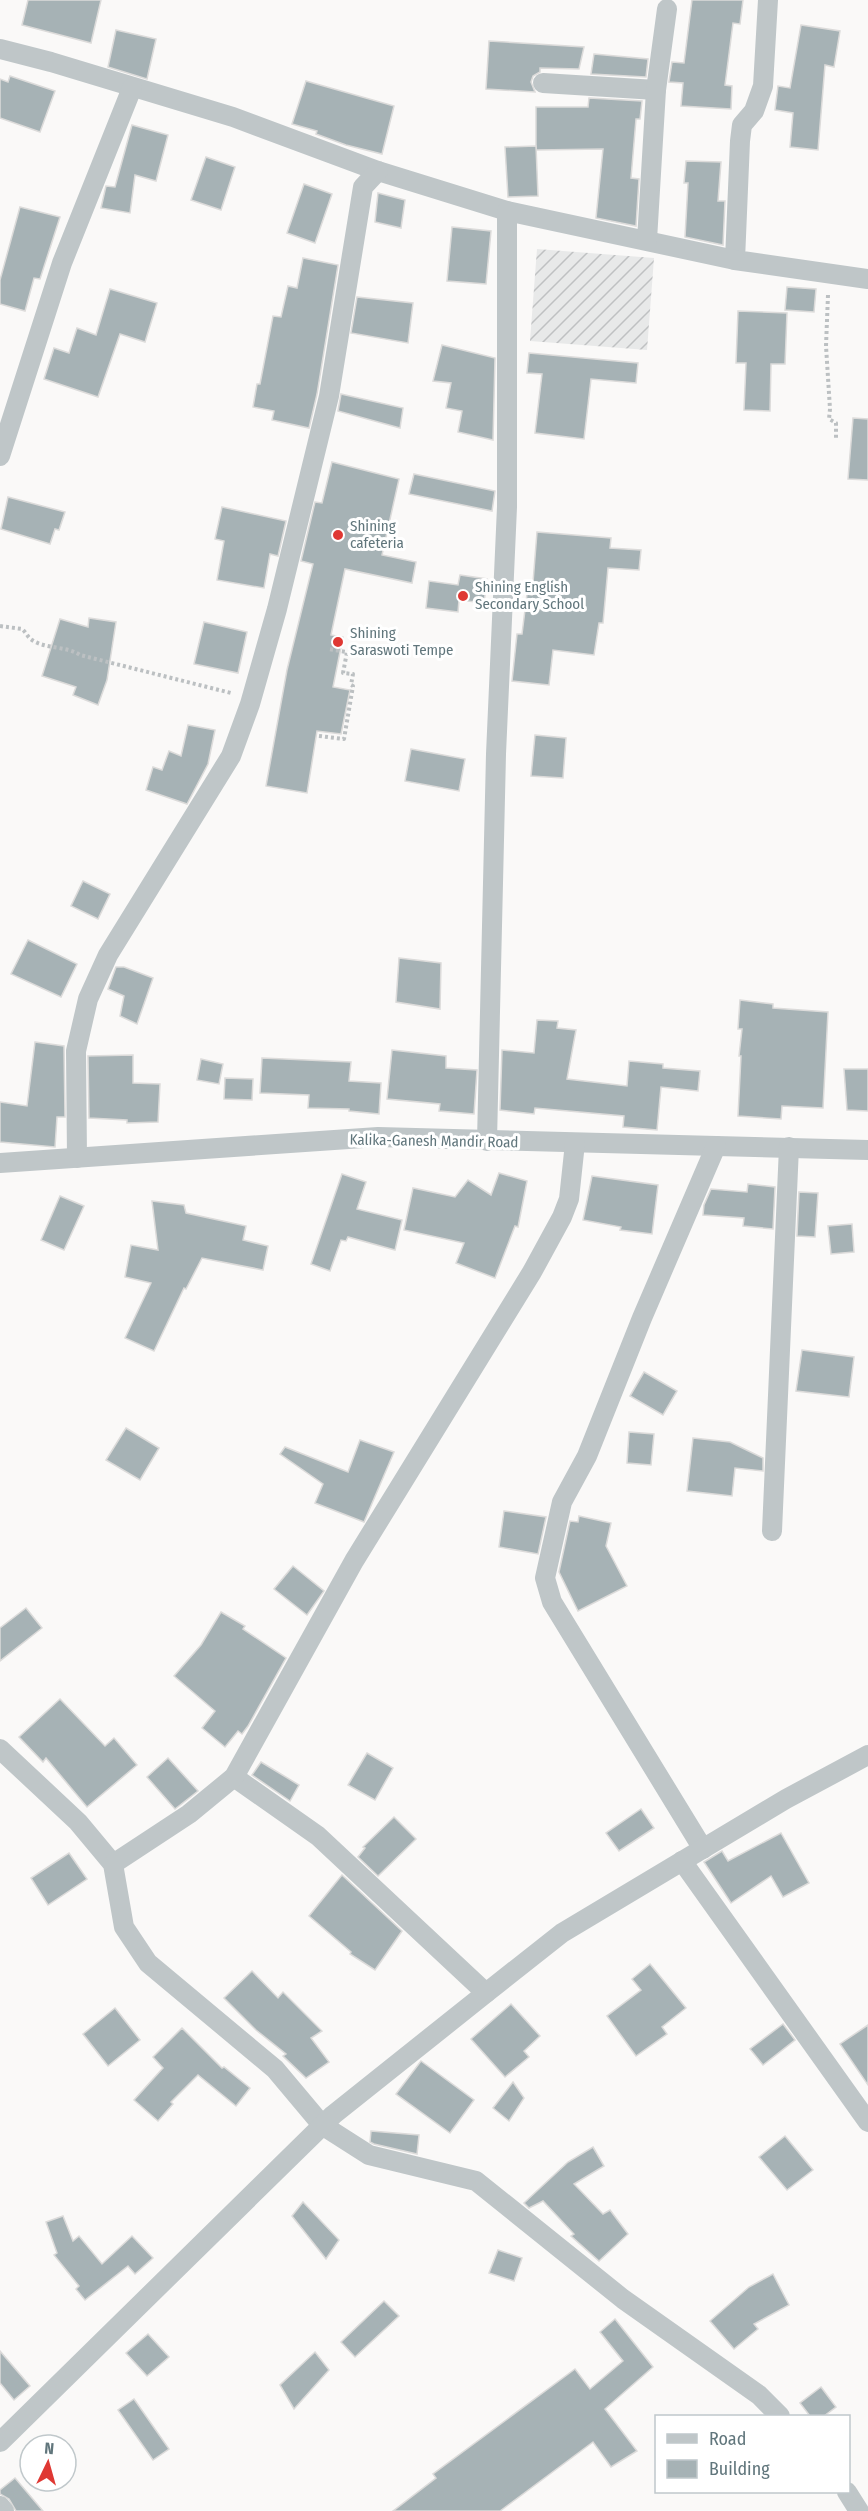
<svg xmlns="http://www.w3.org/2000/svg" width="868" height="2511" font-family="'Fira Sans Condensed',sans-serif">
	<defs>
		<pattern id="industrial-furrows" width="10" height="10" patternUnits="userSpaceOnUse" patternTransform="scale(1.5)"><rect width="10" height="10" fill="#e8e9e9"/><path d="M-1 1l2-2M0 10L10 0M9 11l2-2" fill="none" stroke="#bfc1c2"/></pattern>
	</defs>
	<rect width="100%" height="100%" fill="#faf9f8"/>
	<polygon fill="url(#industrial-furrows)" points="537,249 654,258 647,350 530,341"/>
	<g fill="#a6b2b5" stroke="#dcdbda" stroke-width="1.5">
		<polygon points="28,0 101,0 91,43 22,25"/>
		<polygon points="692,0 743,0 740,24 733,23 725,85 732,86 731,109 681,106 683,83 669,82 672,62 684,63"/>
		<polygon points="801,25 840,31 834,67 825,65 818,150 790,147 793,113 775,110 778,86 790,88"/>
		<polygon points="116,30 156,39 147,79 108,67"/>
		<polygon points="489,41 584,47 579,69 540,68 540,72 533,76 531,82 535,92 486,89"/>
		<polygon points="594,54 648,59 646,77 591,74"/>
		<polygon points="10,76 55,91 40,132 0,118 0,79 8,82"/>
		<polygon points="306,81 394,106 382,154 346,145 316,134 317,131 292,124"/>
		<polygon points="589,98 642,101 640,119 636,119 631,178 639,179 636,226 596,218 603,149 536,150 536,107 588,107"/>
		<polygon points="132,125 168,135 156,181 135,175 130,213 101,208 106,186 115,187"/>
		<polygon points="536,146 538,196 508,197 505,147"/>
		<polygon points="206,157 235,167 221,210 191,200"/>
		<polygon points="686,161 721,162 718,201 725,201 723,245 685,237 688,183 684,183"/>
		<polygon points="304,184 332,194 315,243 287,233"/>
		<polygon points="378,193 405,200 401,228 375,222"/>
		<polygon points="20,207 60,217 40,279 34,278 25,311 0,304 0,280"/>
		<polygon points="452,227 491,231 486,284 447,281"/>
		<polygon points="303,258 338,265 317,394 309,428 272,420 274,411 253,407 257,384 260,384 273,316 281,317 288,286 297,288"/>
		<polygon points="787,287 816,289 814,312 785,310"/>
		<polygon points="110,289 157,303 145,342 120,334 98,397 44,379 54,348 69,353 77,328 96,335"/>
		<polygon points="357,297 413,303 408,343 351,333"/>
		<polygon points="738,311 787,313 785,364 771,364 770,411 744,410 746,363 736,363"/>
		<polygon points="442,345 495,358 493,440 458,432 462,411 446,408 451,383 433,381"/>
		<polygon points="529,353 638,363 636,383 591,379 584,439 535,433 542,374 527,373"/>
		<polygon points="341,394 403,408 400,428 338,411"/>
		<polygon points="853,418 868,419 868,480 848,479"/>
		<polygon points="332,462 399,479 382,555 416,562 412,583 345,569 331,635 343,637 333,687 350,690 341,734 317,731 307,793 266,786 287,670 313,564 301,561 315,502 322,503"/>
		<polygon points="414,474 495,491 492,511 409,494"/>
		<polygon points="8,497 65,512 59,530 55,529 50,544 1,529"/>
		<polygon points="222,507 286,521 278,556 270,554 264,588 217,580 224,541 215,539"/>
		<polygon points="537,532 611,538 610,548 641,550 639,570 608,568 603,623 599,623 594,655 553,650 549,685 512,681 517,634 522,634 527,594 532,595"/>
		<polygon points="460,575 487,579 484,603 459,600 458,612 426,608 429,581 458,585"/>
		<polygon points="89,618 116,622 107,680 98,705 73,695 76,687 42,676 60,619 88,627"/>
		<polygon points="204,622 247,632 238,673 194,664"/>
		<polygon points="188,725 215,730 208,764 187,804 146,790 153,767 162,770 169,751 181,756"/>
		<polygon points="535,735 566,738 563,778 531,776"/>
		<polygon points="411,749 465,759 459,791 405,781"/>
		<polygon points="83,881 110,894 98,919 71,906"/>
		<polygon points="28,940 77,964 61,997 11,974"/>
		<polygon points="399,958 441,963 440,1009 396,1002"/>
		<polygon points="116,967 124,967 153,978 137,1024 120,1016 124,996 108,989"/>
		<polygon points="740,1000 773,1004 773,1008 828,1012 823,1108 782,1106 781,1119 738,1116 741,1056 739,1056 742,1029 738,1029"/>
		<polygon points="537,1020 558,1021 557,1028 576,1030 567,1079 627,1086 629,1061 663,1064 663,1068 700,1071 698,1091 661,1087 657,1130 623,1127 624,1116 535,1108 534,1114 500,1110 502,1050 534,1053"/>
		<polygon points="35,1042 64,1046 65,1117 57,1117 55,1147 0,1142 0,1102 27,1106"/>
		<polygon points="392,1050 446,1056 446,1068 477,1070 474,1114 439,1111 440,1104 387,1099"/>
		<polygon points="133,1055 133,1083 160,1084 158,1122 127,1123 127,1120 89,1118 88,1056"/>
		<polygon points="262,1058 351,1062 349,1081 381,1083 379,1114 349,1111 349,1109 308,1108 309,1095 260,1093"/>
		<polygon points="201,1059 223,1064 219,1084 197,1080"/>
		<polygon points="844,1069 868,1069 868,1111 847,1110"/>
		<polygon points="225,1078 253,1079 252,1100 224,1099"/>
		<polygon points="499,1173 527,1181 518,1227 515,1226 495,1278 456,1263 464,1243 404,1230 413,1188 455,1197 468,1180 491,1195"/>
		<polygon points="342,1174 366,1182 357,1209 402,1220 395,1250 348,1237 346,1241 341,1240 330,1271 311,1264"/>
		<polygon points="592,1176 658,1185 652,1234 620,1230 621,1227 583,1220"/>
		<polygon points="748,1184 775,1187 773,1229 743,1226 744,1218 703,1215 704,1205 711,1189 747,1192"/>
		<polygon points="799,1192 818,1193 815,1237 797,1236"/>
		<polygon points="60,1196 84,1206 64,1250 41,1240"/>
		<polygon points="152,1201 184,1205 186,1213 246,1226 243,1240 268,1246 263,1270 202,1258 186,1289 184,1288 154,1351 125,1338 151,1283 125,1277 131,1245 158,1250"/>
		<polygon points="852,1224 854,1252 831,1254 828,1226"/>
		<polygon points="802,1350 854,1357 849,1397 796,1391"/>
		<polygon points="644,1372 677,1391 663,1415 630,1396"/>
		<polygon points="126,1428 159,1448 140,1480 106,1460"/>
		<polygon points="629,1432 654,1434 651,1465 627,1463"/>
		<polygon points="693,1438 730,1442 763,1458 763,1471 735,1468 732,1496 687,1491"/>
		<polygon points="360,1440 394,1452 364,1522 315,1503 323,1484 280,1454 285,1447 348,1472"/>
		<polygon points="504,1511 546,1517 538,1554 499,1547"/>
		<polygon points="579,1516 611,1523 606,1546 627,1586 578,1611 559,1572 570,1521 578,1522"/>
		<polygon points="293,1566 324,1591 307,1615 274,1589"/>
		<polygon points="26,1608 42,1628 0,1661 0,1628"/>
		<polygon points="221,1612 245,1626 243,1629 286,1658 248,1726 242,1734 238,1731 225,1747 202,1728 215,1711 174,1676 201,1645"/>
		<polygon points="60,1699 105,1746 114,1738 137,1765 87,1807 46,1758 43,1762 19,1737"/>
		<polygon points="367,1753 393,1768 375,1800 348,1785"/>
		<polygon points="168,1758 198,1791 175,1809 147,1777"/>
		<polygon points="261,1762 299,1785 290,1801 252,1775"/>
		<polygon points="641,1809 654,1828 619,1851 606,1833"/>
		<polygon points="394,1817 416,1839 378,1876 358,1857 365,1848 363,1847"/>
		<polygon points="781,1833 809,1883 783,1897 771,1876 731,1903 704,1862 722,1851 728,1861"/>
		<polygon points="69,1853 87,1879 48,1905 31,1878"/>
		<polygon points="342,1875 402,1931 375,1970 350,1954 351,1952 309,1916"/>
		<polygon points="650,1964 686,2008 662,2027 667,2034 636,2056 607,2016 641,1990 632,1979"/>
		<polygon points="252,1971 278,1998 283,1992 322,2031 311,2038 329,2062 306,2078 283,2056 286,2054 256,2030 224,1998"/>
		<polygon points="511,2004 540,2036 524,2051 529,2057 505,2077 471,2039"/>
		<polygon points="115,2008 140,2040 108,2066 83,2034"/>
		<polygon points="783,2024 795,2040 763,2065 750,2049"/>
		<polygon points="868,2025 868,2085 840,2044"/>
		<polygon points="182,2028 222,2068 224,2067 250,2088 236,2106 198,2075 171,2102 173,2104 158,2121 134,2100 163,2068 153,2057"/>
		<polygon points="421,2061 474,2100 450,2133 396,2094"/>
		<polygon points="513,2082 524,2098 509,2121 493,2108"/>
		<polygon points="371,2131 419,2135 417,2154 374,2144 370,2142"/>
		<polygon points="785,2136 813,2170 787,2190 759,2157"/>
		<polygon points="593,2147 604,2166 574,2184 603,2214 610,2210 628,2234 599,2261 571,2236 574,2234 543,2201 529,2208 524,2203 568,2162"/>
		<polygon points="303,2202 339,2240 326,2259 292,2216"/>
		<polygon points="63,2216 73,2241 79,2236 102,2264 132,2236 153,2258 135,2274 128,2266 85,2300 76,2289 79,2286 54,2255 57,2253 46,2222"/>
		<polygon points="498,2250 522,2258 514,2281 489,2273"/>
		<polygon points="773,2274 789,2305 754,2324 758,2329 734,2349 710,2321 749,2287"/>
		<polygon points="384,2301 399,2316 355,2357 341,2342"/>
		<polygon points="615,2319 653,2367 605,2409 637,2451 611,2467 593,2442 500,2511 393,2511 436,2478 433,2474 575,2369 590,2389 623,2361 600,2332"/>
		<polygon points="148,2334 169,2357 147,2376 126,2353"/>
		<polygon points="0,2351 30,2386 14,2400 0,2383"/>
		<polygon points="315,2352 329,2370 294,2409 280,2385"/>
		<polygon points="821,2387 836,2407 824,2416 810,2416 800,2403"/>
		<polygon points="134,2399 169,2449 153,2460 118,2410"/>
		<polygon points="15,2478 43,2511 16,2511 9,2499 0,2494 0,2490"/>
	</g>
	<g fill="none" stroke-linecap="round" stroke-linejoin="round">
		<g stroke="#bcc0c2" stroke-width="4" stroke-dasharray="3 3" stroke-linecap="butt">
			<polyline points="828,295 826,346 830,409 829,419 836,423 836,440"/>
			<path d="M0,626L22,629C26,632 28,638 32,640C45,649 67,646 80,655L231,693"/>
			<polyline points="319,736 344,739 353,686 351,685 353,674 343,673 347,652 328,649"/>
		</g>
		<g stroke="#bfc6c8" stroke-width="20">
			<polyline points="768,0 763,86 754,111 742,125 740,141 735,260 868,279"/>
			<polyline points="0,49 51,62 233,117 378,171 507,211 735,260"/>
			<polyline points="543,83 656,90"/>
			<polyline points="647,240 656,90 667,9"/>
			<polyline points="0,456 62,263 132,88"/>
			<polyline points="487,1141 496,754 507,507 507,211"/>
			<polyline points="77,1158 76,1051 88,999 108,955 231,756 250,704 277,609 329,396 363,187 378,171"/>
			<polyline points="0,1163 378,1137 868,1150"/>
			<polyline points="772,1531 789,1147"/>
			<polyline points="0,1749 78,1822 113,1864 124,1927 148,1963 275,2069 322,2125 369,2155 476,2181 623,2299 759,2395 780,2416"/>
			<polyline points="234,1777 318,1836 486,1993"/>
			<polyline points="703,1849 552,1602 545,1578 562,1502 587,1456 642,1318 716,1146"/>
			<polyline points="682,1861 868,2122"/>
			<polyline points="113,1864 189,1814 234,1777 354,1561 532,1272 562,1217 569,1199 575,1143"/>
			<polyline points="0,2442 333,2115 486,1993 562,1933 786,1799 868,1755"/>
			<polyline points="847,2492 859,2511"/>
			<polyline points="0,2506 4,2511"/>
		</g>
	</g>
	<g fill="#df3833" stroke="#fff" stroke-width="2">
		<circle cx="338" cy="535" r="6"/>
		<circle cx="463" cy="596" r="6"/>
		<circle cx="338" cy="642" r="6"/>
	</g>
	<g text-anchor="middle" stroke-width="6" stroke-linejoin="round" paint-order="stroke">
		<g font-size="15" fill="#61767c" stroke="#fff" text-anchor="start">
			<text x="350" y="531">Shining<tspan x="350" dy="17">cafeteria</tspan></text>
			<text x="475" y="592">Shining English<tspan x="475" dy="17">Secondary School</tspan></text>
			<text x="350" y="638">Shining<tspan x="350" dy="17">Saraswoti Tempe</tspan></text>
		</g>
		<g font-size="15" fill="#61767c" stroke="#fff">
			<text transform="translate(434 1141) rotate(1)" y="5">Kalika-Ganesh Mandir Road</text>
		</g>
	</g>
	<rect x="655" y="2415" width="195" height="78" fill="#ffffff" stroke="#c0c8cb" stroke-width="1.5"/>
	<rect x="667" y="2434" width="30" height="9" fill="#bfc6c8" stroke="#c0c8cb" stroke-width="1.5"/>
	<text x="709" y="2445" font-size="18" fill="#61767c">Road</text>
	<rect x="667" y="2460" width="30" height="18" fill="#a6b2b5" stroke="#c0c8cb" stroke-width="1.5"/>
	<text x="709" y="2475" font-size="18" fill="#61767c">Building</text>
	<g transform="translate(48 2463) rotate(5)"><circle r="28" fill="#ffffff" stroke="#c0c8cb" stroke-width="1.5"/>
	<path d="M0-4.5L10 22L0 15L-10 22Z" fill="#df3833"/>
	<text y="-9" font-size="16" font-weight="bold" text-anchor="middle" fill="#61767c">N</text>
	</g>
</svg>
